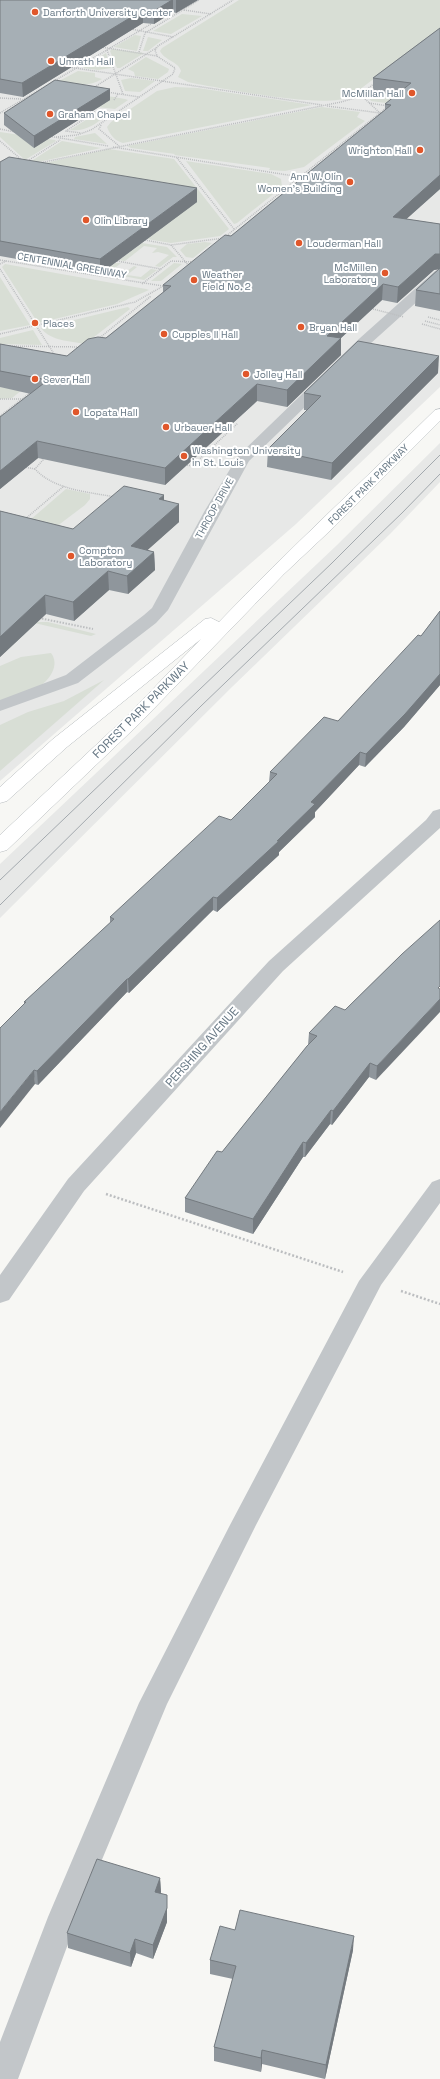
<svg xmlns="http://www.w3.org/2000/svg" width="440" height="2079" font-family="'Space Grotesk',sans-serif">
	<rect width="100%" height="100%" fill="#f7f7f4"/>
	<g fill="#e7e8e7">
		<polygon points="0,0 440,0 440,387 296,524 0,781"/>
		<polygon points="440,443 440,482 391,533 233,686 0,918 0,864 336,546"/>
	</g>
	<g fill="#d8ded5">
		<path d="M239,0H440V29L351,96C327,110 228,89 197,84L188,82L178,77L181,71C179,62 164,60 160,51L162,48Z"/>
		<polygon points="182,14 202,16 171,34 153,31"/>
		<polygon points="135,35 141,36 137,51 114,47"/>
		<polygon points="148,37 162,40 148,51 143,51"/>
		<polygon points="112,49 144,53 120,68 117,68 110,51"/>
		<polygon points="420,52 440,53 373,91 397,95 386,103 371,101 367,94 368,92"/>
		<polygon points="106,53 111,68 98,70 83,68"/>
		<polygon points="146,57 169,69 168,72 158,79 135,76 134,72 128,69"/>
		<path d="M78,71L95,73V77L102,79C88,88 74,84 59,81Z"/>
		<polygon points="131,78 155,81 140,92 125,91 121,80"/>
		<path d="M175,87L198,88L312,105L123,143C115,141 110,135 107,127L111,122L157,91Z"/>
		<polygon points="90,93 125,99 128,100 115,109 97,107"/>
		<polygon points="322,107 360,112 357,117 365,121 304,167 285,171 269,170 270,168 174,155 175,154 131,148 127,146"/>
		<path d="M92,113L107,115C95,124 86,132 70,130L89,118L85,117Z"/>
		<polygon points="0,132 55,140 56,141 25,160 0,137"/>
		<polygon points="95,133 107,144 74,139 75,137"/>
		<polygon points="62,141 101,148 34,163 30,162"/>
		<polygon points="109,149 174,159 229,229 220,236 171,243 147,239 22,168"/>
		<polygon points="186,161 271,174 281,179 282,187 237,223 234,224"/>
		<polygon points="205,242 212,243 193,258 186,257 180,250 187,244"/>
		<polygon points="142,243 167,247 177,257 173,257 160,267 155,266 169,255 158,252 152,253 157,248 144,246 125,261 119,260"/>
		<polygon points="115,263 121,263 110,272 123,274 134,266 137,267 127,275 141,277 151,269 157,270 144,280 102,272"/>
		<polygon points="174,263 182,264 161,281 151,281"/>
		<polygon points="5,264 146,289 149,290 117,304 38,323 2,267"/>
		<polygon points="0,277 30,325 0,331"/>
		<path d="M128,307L130,309L85,344C70,341 50,341 41,328Z"/>
		<polygon points="33,330 42,345 0,344 0,338"/>
		<polygon points="0,387 22,390 12,398 0,399"/>
		<polygon points="66,489 90,494 90,499 85,505 40,539 15,533"/>
		<polygon points="30,622 48,622 96,634 91,636"/>
		<path d="M51,653C60,665 50,679 39,687L0,701V666L21,657Z"/>
		<polygon points="104,680 0,771 0,725 28,712 64,701"/>
	</g>
	<g fill="none" stroke-linecap="round" stroke-linejoin="round">
		<g stroke="#b5babd" stroke-width="1">
			<path id="primary" d="M440,409V421L334,527L284,574L140,723L7,850L0,852V835L128,715L201,639L67,747L7,801L0,803V787L53,739L205,619L211,618L219,622C289,549 363,481 435,410Z"/>
		</g>
		<g stroke="#bcbec0" stroke-width="1.5" stroke-dasharray="1 1" stroke-linecap="butt">
			<polyline points="184,10 211,14"/>
			<polyline points="131,29 173,37"/>
			<polyline points="101,47 157,56"/>
			<polyline points="107,50 123,94"/>
			<polyline points="139,52 145,33 199,0"/>
			<polyline points="68,67 322,105"/>
			<polyline points="93,88 156,48"/>
			<polyline points="107,92 139,97"/>
			<polyline points="0,98 21,99"/>
			<polyline points="114,100 118,94"/>
			<polyline points="369,103 388,106"/>
			<polyline points="327,106 380,113 387,107"/>
			<polyline points="88,111 113,115"/>
			<polyline points="0,113 151,24"/>
			<polyline points="77,118 84,119 66,131 81,133"/>
			<polyline points="101,125 99,129 119,146"/>
			<polyline points="0,129 15,132"/>
			<polyline points="48,136 108,146"/>
			<polyline points="56,137 77,135 91,130 173,74 175,68 157,56 155,50 158,46 233,0"/>
			<polyline points="0,141 23,161"/>
			<polyline points="113,147 300,177"/>
			<polyline points="177,158 234,229"/>
			<polyline points="26,162 60,140"/>
			<polyline points="39,163 341,102 355,98 362,93"/>
			<polyline points="225,237 380,113 365,99 362,93 375,83"/>
			<polyline points="145,240 171,245 224,238"/>
			<polyline points="171,245 190,267"/>
			<polyline points="0,260 163,286"/>
			<polyline points="117,261 161,269"/>
			<polyline points="0,264 6,261"/>
			<polyline points="0,269 56,357"/>
			<polyline points="142,284 171,261 193,262"/>
			<polyline points="428,317 440,320"/>
			<polyline points="425,321 440,325"/>
			<polyline points="422,324 440,329"/>
			<polyline points="0,334 135,302 165,285"/>
			<polyline points="97,340 151,296"/>
			<polyline points="8,346 81,347"/>
			<polyline points="0,399 21,399"/>
			<polyline points="0,416 31,392"/>
			<path d="M42,458L43,460L35,469C54,490 89,492 115,497"/>
			<polyline points="187,465 192,466 238,423"/>
			<polyline points="24,467 35,469"/>
			<polyline points="24,520 64,486"/>
		</g>
		<polyline stroke="#bcbec0" stroke-width="2" stroke-dasharray="1.5 1.5" stroke-linecap="butt" points="39,618 93,629"/>
		<g stroke="#bcbec0" stroke-width="2.5" stroke-dasharray="2 2" stroke-linecap="butt">
			<polyline points="106,1194 343,1272"/>
			<polyline points="401,1291 440,1304"/>
		</g>
		<polygon fill="#c2c6c9" fill-rule="evenodd" points="440,1179 440,1203 381,1285 256,1525 167,1704 78,1917 18,2079 0,2079 0,2042 48,1917 139,1703 230,1525 359,1281 432,1182"/>
		<g fill="#c2c6c9" fill-rule="evenodd">
			<polygon points="440,270 440,281 370,344 249,461 168,610 156,623 78,683 0,711 0,700 66,675 144,615 152,608 204,512 238,456 360,338 435,271"/>
			<polygon points="440,809 440,828 283,971 84,1191 9,1300 0,1303 0,1275 68,1179 269,961 426,820 433,811"/>
		</g>
		<use href="#primary" fill="#fff" fill-rule="evenodd"/>
		<g stroke="#a3a9ae" stroke-width="1">
			<polyline points="0,880 332,563 440,455"/>
			<polyline points="0,905 201,706 402,513 440,474"/>
		</g>
		<polyline stroke="#bcbec0" stroke-width="1.5" stroke-dasharray="1 1" stroke-linecap="butt" points="373,309 404,317"/>
	</g>
	<g fill="#8f969c">
		<polygon points="0,0 198,0 176,13 173,12 154,24 143,23 23,97 0,93"/>
		<polygon points="440,28 440,189 406,219 440,224 440,311 415,306 416,290 439,269 434,270 397,303 382,300 341,338 341,355 287,407 257,401 165,485 38,458 0,489 0,417 31,394 0,387 0,344 67,356 106,338 163,293 163,285 231,236 385,110 385,104 396,95 373,92 373,78"/>
		<polygon points="110,89 110,100 34,148 4,125 4,113"/>
		<polygon points="0,162 197,188 197,202 100,274 0,256"/>
		<polygon points="438,373 331,480 267,467 268,449 307,410 304,410 304,393"/>
		<polygon points="164,500 179,522 147,550 154,552 155,570 128,594 109,590 74,621 46,614 0,657 0,511 73,529"/>
		<polygon points="440,611 440,685 404,727 365,767 359,765 315,812 315,817 279,852 279,855 217,912 213,910 129,993 127,992 38,1085 35,1084 24,1002 110,923 110,917 231,820 269,782 270,772 338,721 421,636"/>
		<polygon points="402,954 376,1080 369,1077 332,1125 330,1124 305,1157 303,1157 253,1234 185,1212 185,1198 308,1045 309,1033 345,1010"/>
		<polygon points="160,1878 161,1893 167,1922 153,1959 136,1953 131,1967 68,1948 67,1933"/>
		<polygon points="235,1930 353,1950 325,2079 262,2064 261,2072 214,2061 214,2047 233,1979 210,1974 210,1960"/>
	</g>
	<g fill="#747a7f">
		<polygon points="172,0 173,0 173,12 154,24 154,11"/>
		<polygon points="176,0 198,0 176,13"/>
		<polygon points="143,10 143,23 23,97 22,83"/>
		<polygon points="110,89 110,100 34,148 34,136"/>
		<polygon points="440,175 440,189 392,232 393,217"/>
		<polygon points="197,188 197,202 100,274 100,259"/>
		<polygon points="435,254 440,254 440,269 434,270 397,303 398,287"/>
		<polygon points="383,284 382,300 341,338 341,355 287,407 287,390 327,336"/>
		<polygon points="439,356 438,373 331,480 332,463"/>
		<polygon points="257,384 257,401 165,485 165,468"/>
		<polygon points="37,441 38,458 0,489 0,471"/>
		<polygon points="164,495 164,513 159,499"/>
		<polygon points="179,504 179,522 132,564 131,546"/>
		<polygon points="154,552 155,570 128,594 127,576"/>
		<polygon points="108,571 109,590 74,621 73,602"/>
		<polygon points="45,595 46,614 0,657 0,637"/>
		<polygon points="440,674 440,685 404,727 365,767 366,754"/>
		<polygon points="360,752 359,765 315,812 315,817 279,852 279,855 217,912 217,898 277,841 311,802"/>
		<polygon points="213,897 213,910 129,993 128,979"/>
		<polygon points="127,979 127,992 38,1085 37,1071"/>
		<polygon points="440,999 440,1012 376,1080 377,1066"/>
		<polygon points="370,1063 369,1077 332,1125 333,1111"/>
		<polygon points="34,1070 35,1084 0,1128 0,1112"/>
		<polygon points="331,1110 330,1124 305,1157 306,1143"/>
		<polygon points="303,1142 303,1157 253,1234 253,1219"/>
		<polygon points="160,1878 161,1892 156,1906 155,1892"/>
		<polygon points="167,1895 167,1922 153,1959 153,1945"/>
		<polygon points="354,1936 353,1950 325,2079 326,2065"/>
		<polygon points="135,1939 136,1953 131,1967 130,1953"/>
		<polygon points="262,2050 262,2064 261,2072 261,2058"/>
	</g>
	<g fill="#a6afb5" stroke="#747a7f">
		<polygon points="0,0 172,0 154,11 143,10 22,83 0,79"/>
		<polygon points="440,28 440,175 393,217 440,224 440,254 435,254 398,287 383,284 327,336 341,338 287,390 257,384 165,468 37,441 0,471 0,417 48,380 0,371 0,344 67,356 88,339 98,337 106,338 171,286 163,285 225,235 231,236 391,105 385,104 411,83 373,78"/>
		<polygon points="55,80 110,89 34,136 4,113"/>
		<polygon points="9,157 197,188 100,259 0,241 0,162"/>
		<polygon points="440,268 440,294 416,290"/>
		<polygon points="358,341 439,356 332,463 268,449 321,396 304,393"/>
		<polygon points="124,486 164,495 159,499 179,504 131,546 154,552 127,576 108,571 73,602 45,595 0,637 0,511 73,529"/>
		<polygon points="440,611 440,674 405,714 366,754 360,752 311,802 315,804 277,841 279,841 217,898 213,897 128,979 127,979 37,1071 34,1070 0,1112 0,1028 26,1002 24,1002 114,919 110,917 219,816 231,820 277,774 270,772 324,717 338,721 418,635 421,636"/>
		<polygon points="440,920 440,986 438,988 440,989 440,999 377,1066 370,1063 333,1111 331,1110 306,1143 303,1142 253,1219 185,1198 217,1151 222,1152 307,1046 317,1036 309,1033 335,1006 345,1010 402,954"/>
		<polygon points="97,1859 160,1878 155,1892 167,1895 167,1908 153,1945 135,1939 130,1953 67,1933"/>
		<polygon points="240,1910 354,1936 326,2065 262,2050 261,2058 214,2047 236,1966 210,1960 220,1926 235,1930"/>
	</g>
	<g fill="#e0572b" stroke="#fff" stroke-width="1.5">
		<circle cx="35" cy="12" r="4"/>
		<circle cx="51" cy="61" r="4"/>
		<circle cx="412" cy="93" r="4"/>
		<circle cx="50" cy="114" r="4"/>
		<circle cx="420" cy="150" r="4"/>
		<circle cx="350" cy="182" r="4"/>
		<circle cx="86" cy="220" r="4"/>
		<circle cx="299" cy="243" r="4"/>
		<circle cx="385" cy="273" r="4"/>
		<circle cx="194" cy="280" r="4"/>
		<circle cx="35" cy="323" r="4"/>
		<circle cx="301" cy="327" r="4"/>
		<circle cx="164" cy="334" r="4"/>
		<circle cx="246" cy="374" r="4"/>
		<circle cx="35" cy="379" r="4"/>
		<circle cx="76" cy="412" r="4"/>
		<circle cx="166" cy="427" r="4"/>
		<circle cx="184" cy="456" r="4"/>
		<circle cx="71" cy="556" r="4"/>
	</g>
	<g text-anchor="middle" stroke-width="4" stroke-linejoin="round" paint-order="stroke">
		<g font-size="10" fill="#667784" stroke="#fff" text-anchor="start">
			<text x="43" y="16">Danforth University Center</text>
			<text x="59" y="65">Umrath Hall</text>
			<text x="404" y="97" text-anchor="end">McMillan Hall</text>
			<text x="58" y="118">Graham Chapel</text>
			<text x="412" y="154" text-anchor="end">Wrighton Hall</text>
			<text x="342" y="180" text-anchor="end">Ann W. Olin<tspan x="342" dy="12">Women's Building</tspan></text>
			<text x="94" y="224">Olin Library</text>
			<text x="307" y="247">Louderman Hall</text>
			<text x="377" y="271" text-anchor="end">McMillen<tspan x="377" dy="12">Laboratory</tspan></text>
			<text x="202" y="278">Weather<tspan x="202" dy="12">Field No. 2</tspan></text>
			<text x="43" y="327">Places</text>
			<text x="309" y="331">Bryan Hall</text>
			<text x="172" y="338">Cupples II Hall</text>
			<text x="254" y="378">Jolley Hall</text>
			<text x="43" y="383">Sever Hall</text>
			<text x="84" y="416">Lopata Hall</text>
			<text x="174" y="431">Urbauer Hall</text>
			<text x="192" y="454">Washington University<tspan x="192" dy="12">in St. Louis</tspan></text>
			<text x="79" y="554">Compton<tspan x="79" dy="12">Laboratory</tspan></text>
		</g>
		<g font-size="10" fill="#667784" stroke="#fff">
			<text transform="translate(72 265) rotate(10)" y="4">CENTENNIAL GREENWAY</text>
			<text transform="translate(368 484) rotate(-45)" y="4">FOREST PARK PARKWAY</text>
			<text transform="translate(214 508) rotate(-61)" y="4">THROOP DRIVE</text>
		</g>
		<g font-size="12" fill="#667784" stroke="#fff">
			<text transform="translate(141 710) rotate(-45)" y="4">FOREST PARK PARKWAY</text>
			<text transform="translate(202 1047) rotate(-48)" y="4">PERSHING AVENUE</text>
		</g>
	</g>
</svg>
